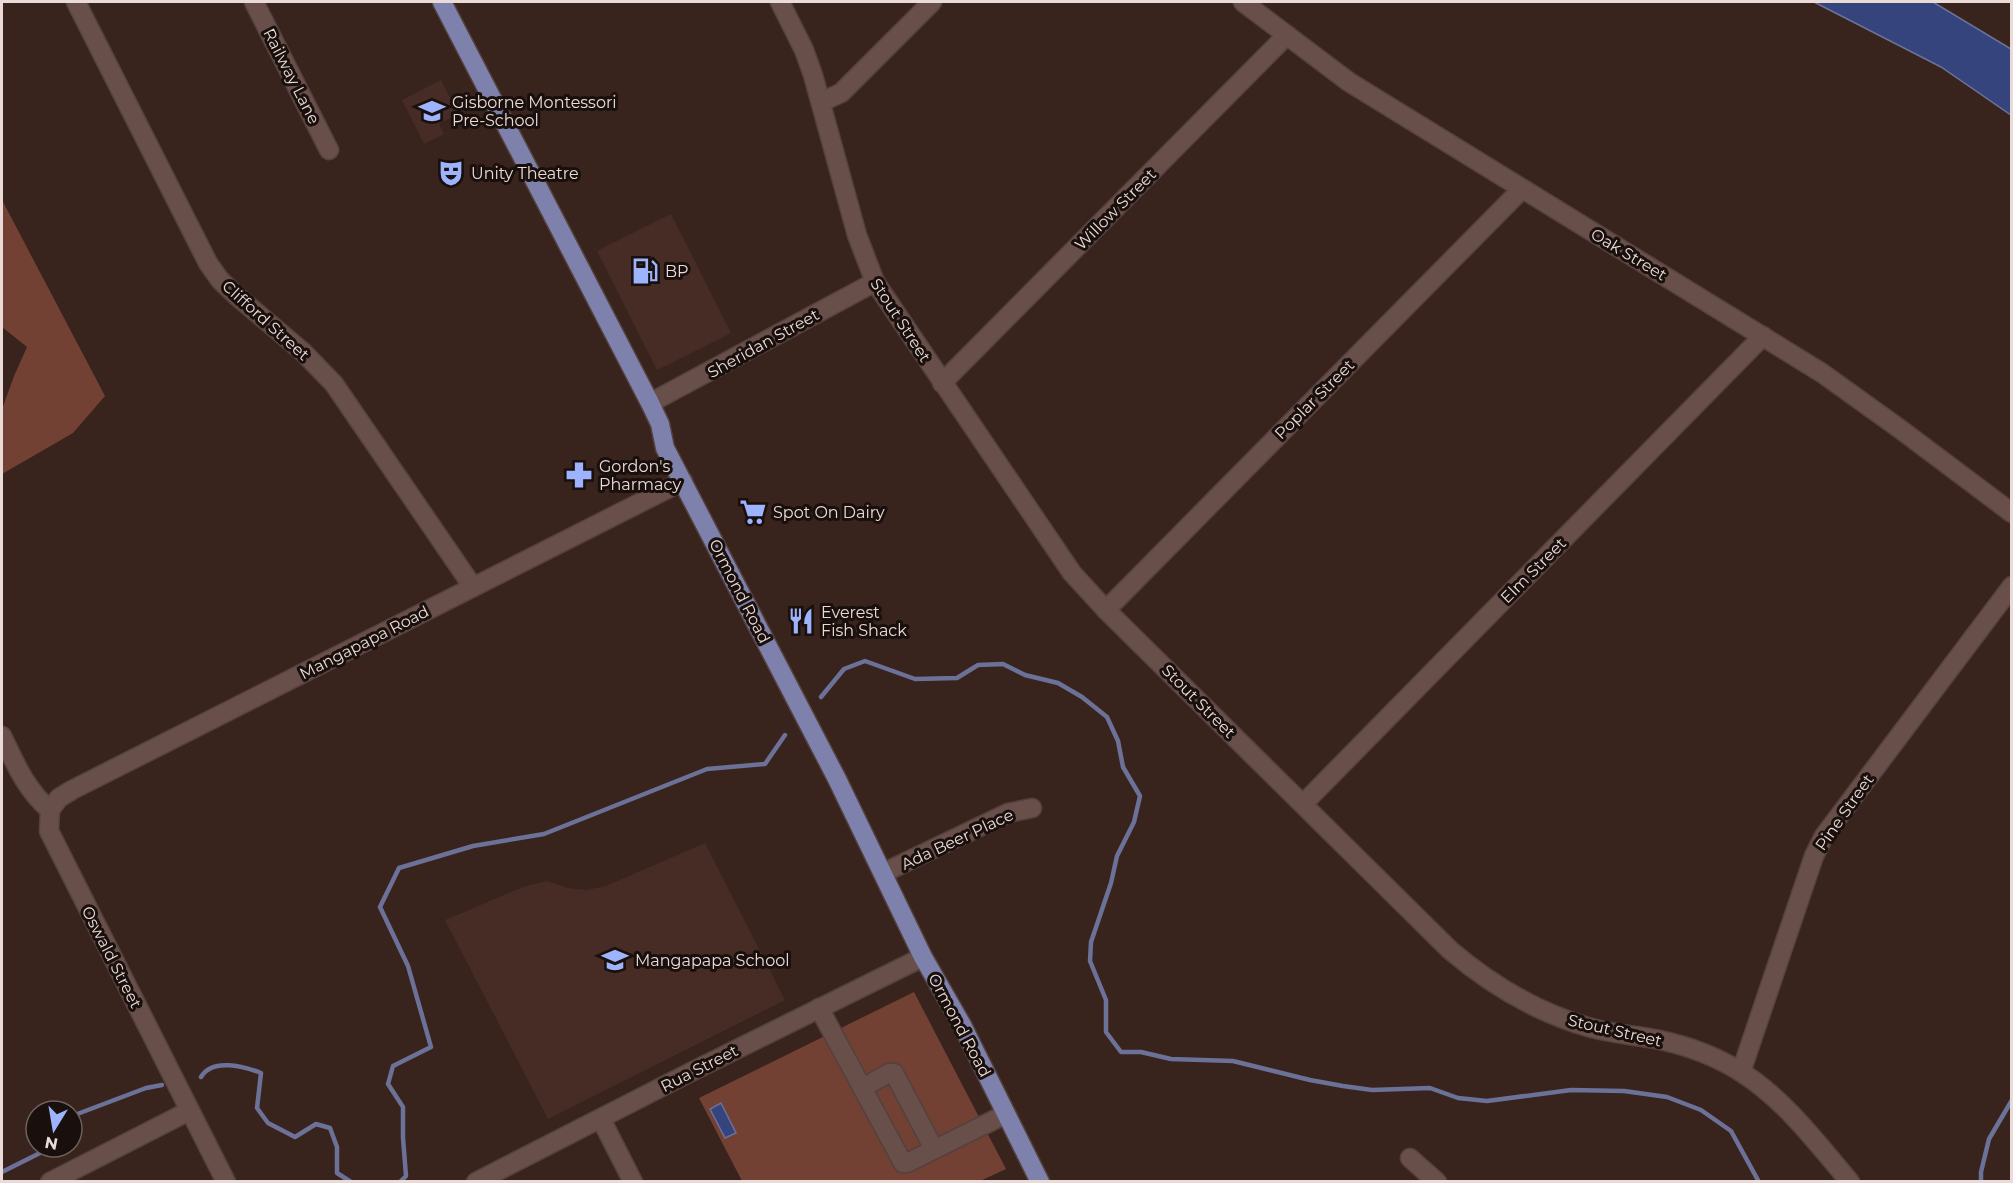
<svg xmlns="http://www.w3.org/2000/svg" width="2013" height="1183" font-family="Montserrat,sans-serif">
	<rect width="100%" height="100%" fill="#38231d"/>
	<g fill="#472c25">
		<polygon points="441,80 458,114 439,124 444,134 424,144 402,100"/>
		<polygon points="671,214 731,333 657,370 597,251"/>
		<polygon points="705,843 785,1000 548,1119 445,920 523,887 547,881 568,888 586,890 606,886"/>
	</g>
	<g fill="#724134">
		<polygon points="2,200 105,396 73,433 2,474 2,409 14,376 27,347 2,327"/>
		<polygon points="914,992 1006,1169 978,1182 742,1181 699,1098"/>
	</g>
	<g fill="#35447d" stroke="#6c7198" stroke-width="1.5">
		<polygon points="1814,2 1933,2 2011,49 2011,115 1941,67"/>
		<polygon points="721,1103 736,1133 725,1138 710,1109"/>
	</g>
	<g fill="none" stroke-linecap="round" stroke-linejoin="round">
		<g stroke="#6c7198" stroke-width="4.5">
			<polyline points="821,697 844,669 865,661 915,679 957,678 978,665 1003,664 1025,675 1058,683 1082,697 1107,717 1118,741 1123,767 1140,796 1134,822 1117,856 1111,883 1091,942 1090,961 1106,1000 1106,1032 1121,1052 1141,1052 1171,1059 1233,1061 1310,1080 1343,1086 1372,1090 1430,1088 1458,1098 1487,1101 1571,1090 1624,1091 1667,1097 1701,1110 1731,1131 1759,1182"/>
			<path d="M201,1077C212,1058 243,1066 261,1073L257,1108L268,1123L295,1137L316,1124L330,1128L337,1147V1173L351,1182"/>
			<polyline points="72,1116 146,1088 162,1085"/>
			<polyline points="2,1172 52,1147"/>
			<polyline points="400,1182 406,1176 403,1138 403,1107 388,1084 393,1066 431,1047 408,966 380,907 399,868 473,846 544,834 707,769 765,764 785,735"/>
			<polyline points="1981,1182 1981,1172 1989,1139 2012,1100"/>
		</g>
		<g stroke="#54413d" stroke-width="21">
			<g id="minor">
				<polyline points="76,2 208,263 220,280 238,297 303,352 334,384 473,587"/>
				<polyline points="254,2 329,150"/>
				<path d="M780,2L804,50L813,75L857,235L875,282L1072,573L1106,610L1450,950C1491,985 1536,1012 1588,1027C1612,1034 1636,1035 1660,1040C1688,1046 1717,1057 1741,1072C1784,1099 1817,1143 1850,1182"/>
				<polyline points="1243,2 1349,82 1822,373 1900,429 2012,513"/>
				<polyline points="821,102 841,93 932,2"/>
				<polyline points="942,383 1287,35"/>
				<polyline points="650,403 875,282"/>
				<polyline points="1106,610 1522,189"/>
				<path d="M2,736C15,763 26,790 50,810L49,831L226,1182"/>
				<polyline points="1303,804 1763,336"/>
				<polyline points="50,810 59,798 72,790 683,481"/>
				<polyline points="883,873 1008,813 1032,808"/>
				<polyline points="819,1008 903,1163 907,1163 1006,1114"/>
				<polyline points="1741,1072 1814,856 1824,836 2012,586"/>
				<polyline points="862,1088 889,1073 894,1073 934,1149"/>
				<polyline points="601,1119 633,1182"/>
				<polyline points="1410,1158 1437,1182"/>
				<polyline points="50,1182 189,1111"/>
				<polyline points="476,1182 691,1072 923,957"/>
			</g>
		</g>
		<g stroke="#54413d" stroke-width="21">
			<polyline id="major" points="442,2 650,403 660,424 665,448 837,779 923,957 962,1025 1040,1182"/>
		</g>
		<use href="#minor" stroke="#684f49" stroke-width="18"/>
		<use href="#major" stroke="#7d81ac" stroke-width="18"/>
	</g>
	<defs>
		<g id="school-bare" transform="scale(2.07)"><path d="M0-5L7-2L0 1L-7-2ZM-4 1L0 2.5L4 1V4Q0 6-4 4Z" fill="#9db4fd" stroke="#190f0c" stroke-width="2.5" paint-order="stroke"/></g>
		<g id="theatre-bare" transform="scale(2.07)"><path d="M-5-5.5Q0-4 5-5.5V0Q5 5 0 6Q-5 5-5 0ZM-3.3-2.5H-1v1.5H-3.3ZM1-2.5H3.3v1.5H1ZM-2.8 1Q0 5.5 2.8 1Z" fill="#9db4fd" stroke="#190f0c" stroke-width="2.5" paint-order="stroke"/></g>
		<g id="fuel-bare" transform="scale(2.07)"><path d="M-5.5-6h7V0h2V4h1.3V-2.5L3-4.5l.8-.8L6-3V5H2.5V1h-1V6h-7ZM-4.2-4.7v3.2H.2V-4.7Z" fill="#9db4fd" stroke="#190f0c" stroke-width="2.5" paint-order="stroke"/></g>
		<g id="pharmacy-bare" transform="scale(2.07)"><path d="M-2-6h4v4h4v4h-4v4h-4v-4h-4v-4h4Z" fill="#9db4fd" stroke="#190f0c" stroke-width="2.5" paint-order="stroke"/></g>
		<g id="supermarket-bare" transform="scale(2.07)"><path d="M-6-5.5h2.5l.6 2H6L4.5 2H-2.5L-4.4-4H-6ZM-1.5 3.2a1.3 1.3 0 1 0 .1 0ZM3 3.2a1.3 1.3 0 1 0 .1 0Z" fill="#9db4fd" stroke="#190f0c" stroke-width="2.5" paint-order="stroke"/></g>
		<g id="restaurant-bare" transform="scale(2.07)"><path d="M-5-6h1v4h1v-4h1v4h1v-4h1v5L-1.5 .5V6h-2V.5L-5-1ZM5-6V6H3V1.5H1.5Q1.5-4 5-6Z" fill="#9db4fd" stroke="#190f0c" stroke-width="2.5" paint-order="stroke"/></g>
	</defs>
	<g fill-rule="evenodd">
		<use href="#school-bare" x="432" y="111"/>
		<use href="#theatre-bare" x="451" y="173"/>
		<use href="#fuel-bare" x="645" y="271"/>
		<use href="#pharmacy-bare" x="579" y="475"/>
		<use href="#supermarket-bare" x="753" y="512"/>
		<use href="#restaurant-bare" x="801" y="621"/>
		<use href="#school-bare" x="615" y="960"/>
	</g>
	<g text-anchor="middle" stroke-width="6" stroke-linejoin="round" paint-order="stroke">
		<g font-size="16" fill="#ebdbd8" stroke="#190f0c">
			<text transform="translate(292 76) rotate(63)" y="6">Railway Lane</text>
			<text transform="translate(1115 209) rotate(-45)" y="6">Willow Street</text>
			<text transform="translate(1629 254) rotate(31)" y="6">Oak Street</text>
			<text transform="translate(266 320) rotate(42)" y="6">Clifford Street</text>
			<text transform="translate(901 320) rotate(57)" y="6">Stout Street</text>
			<text transform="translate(763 343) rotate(-29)" y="6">Sheridan Street</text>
			<text transform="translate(1314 399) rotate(-45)" y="6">Poplar Street</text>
			<text transform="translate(1533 570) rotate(-45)" y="6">Elm Street</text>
			<text transform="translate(740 591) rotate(63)" y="6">Ormond Road</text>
			<text transform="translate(364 642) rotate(-27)" y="6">Mangapapa Road</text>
			<text transform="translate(1199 701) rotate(45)" y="6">Stout Street</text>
			<text transform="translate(1844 812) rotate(-55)" y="6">Pine Street</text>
			<text transform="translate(957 839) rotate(-25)" y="6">Ada Beer Place</text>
			<text transform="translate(112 957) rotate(63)" y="6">Oswald Street</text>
			<text transform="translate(960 1025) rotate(62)" y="6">Ormond Road</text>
			<text transform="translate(1615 1030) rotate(13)" y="6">Stout Street</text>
			<text transform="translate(699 1068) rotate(-27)" y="6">Rua Street</text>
		</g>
		<g font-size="16" fill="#ebdbd8" stroke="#190f0c" text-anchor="start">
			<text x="452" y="108">Gisborne Montessori<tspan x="452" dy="18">Pre-School</tspan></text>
			<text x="471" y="179">Unity Theatre</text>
			<text x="665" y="277">BP</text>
			<text x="599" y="472">Gordon's<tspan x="599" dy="18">Pharmacy</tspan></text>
			<text x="773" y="518">Spot On Dairy</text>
			<text x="821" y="618">Everest<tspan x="821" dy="18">Fish Shack</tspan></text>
			<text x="635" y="966">Mangapapa School</text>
		</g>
	</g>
	<rect width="2013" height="1183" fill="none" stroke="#ebdbd8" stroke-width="6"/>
	<g transform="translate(54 1129) rotate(191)"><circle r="28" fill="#190f0c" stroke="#6d615e" stroke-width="1.5"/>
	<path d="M0-4.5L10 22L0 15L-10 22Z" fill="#9db4fd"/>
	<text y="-9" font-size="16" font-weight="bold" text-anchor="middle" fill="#ebdbd8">N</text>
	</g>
</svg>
